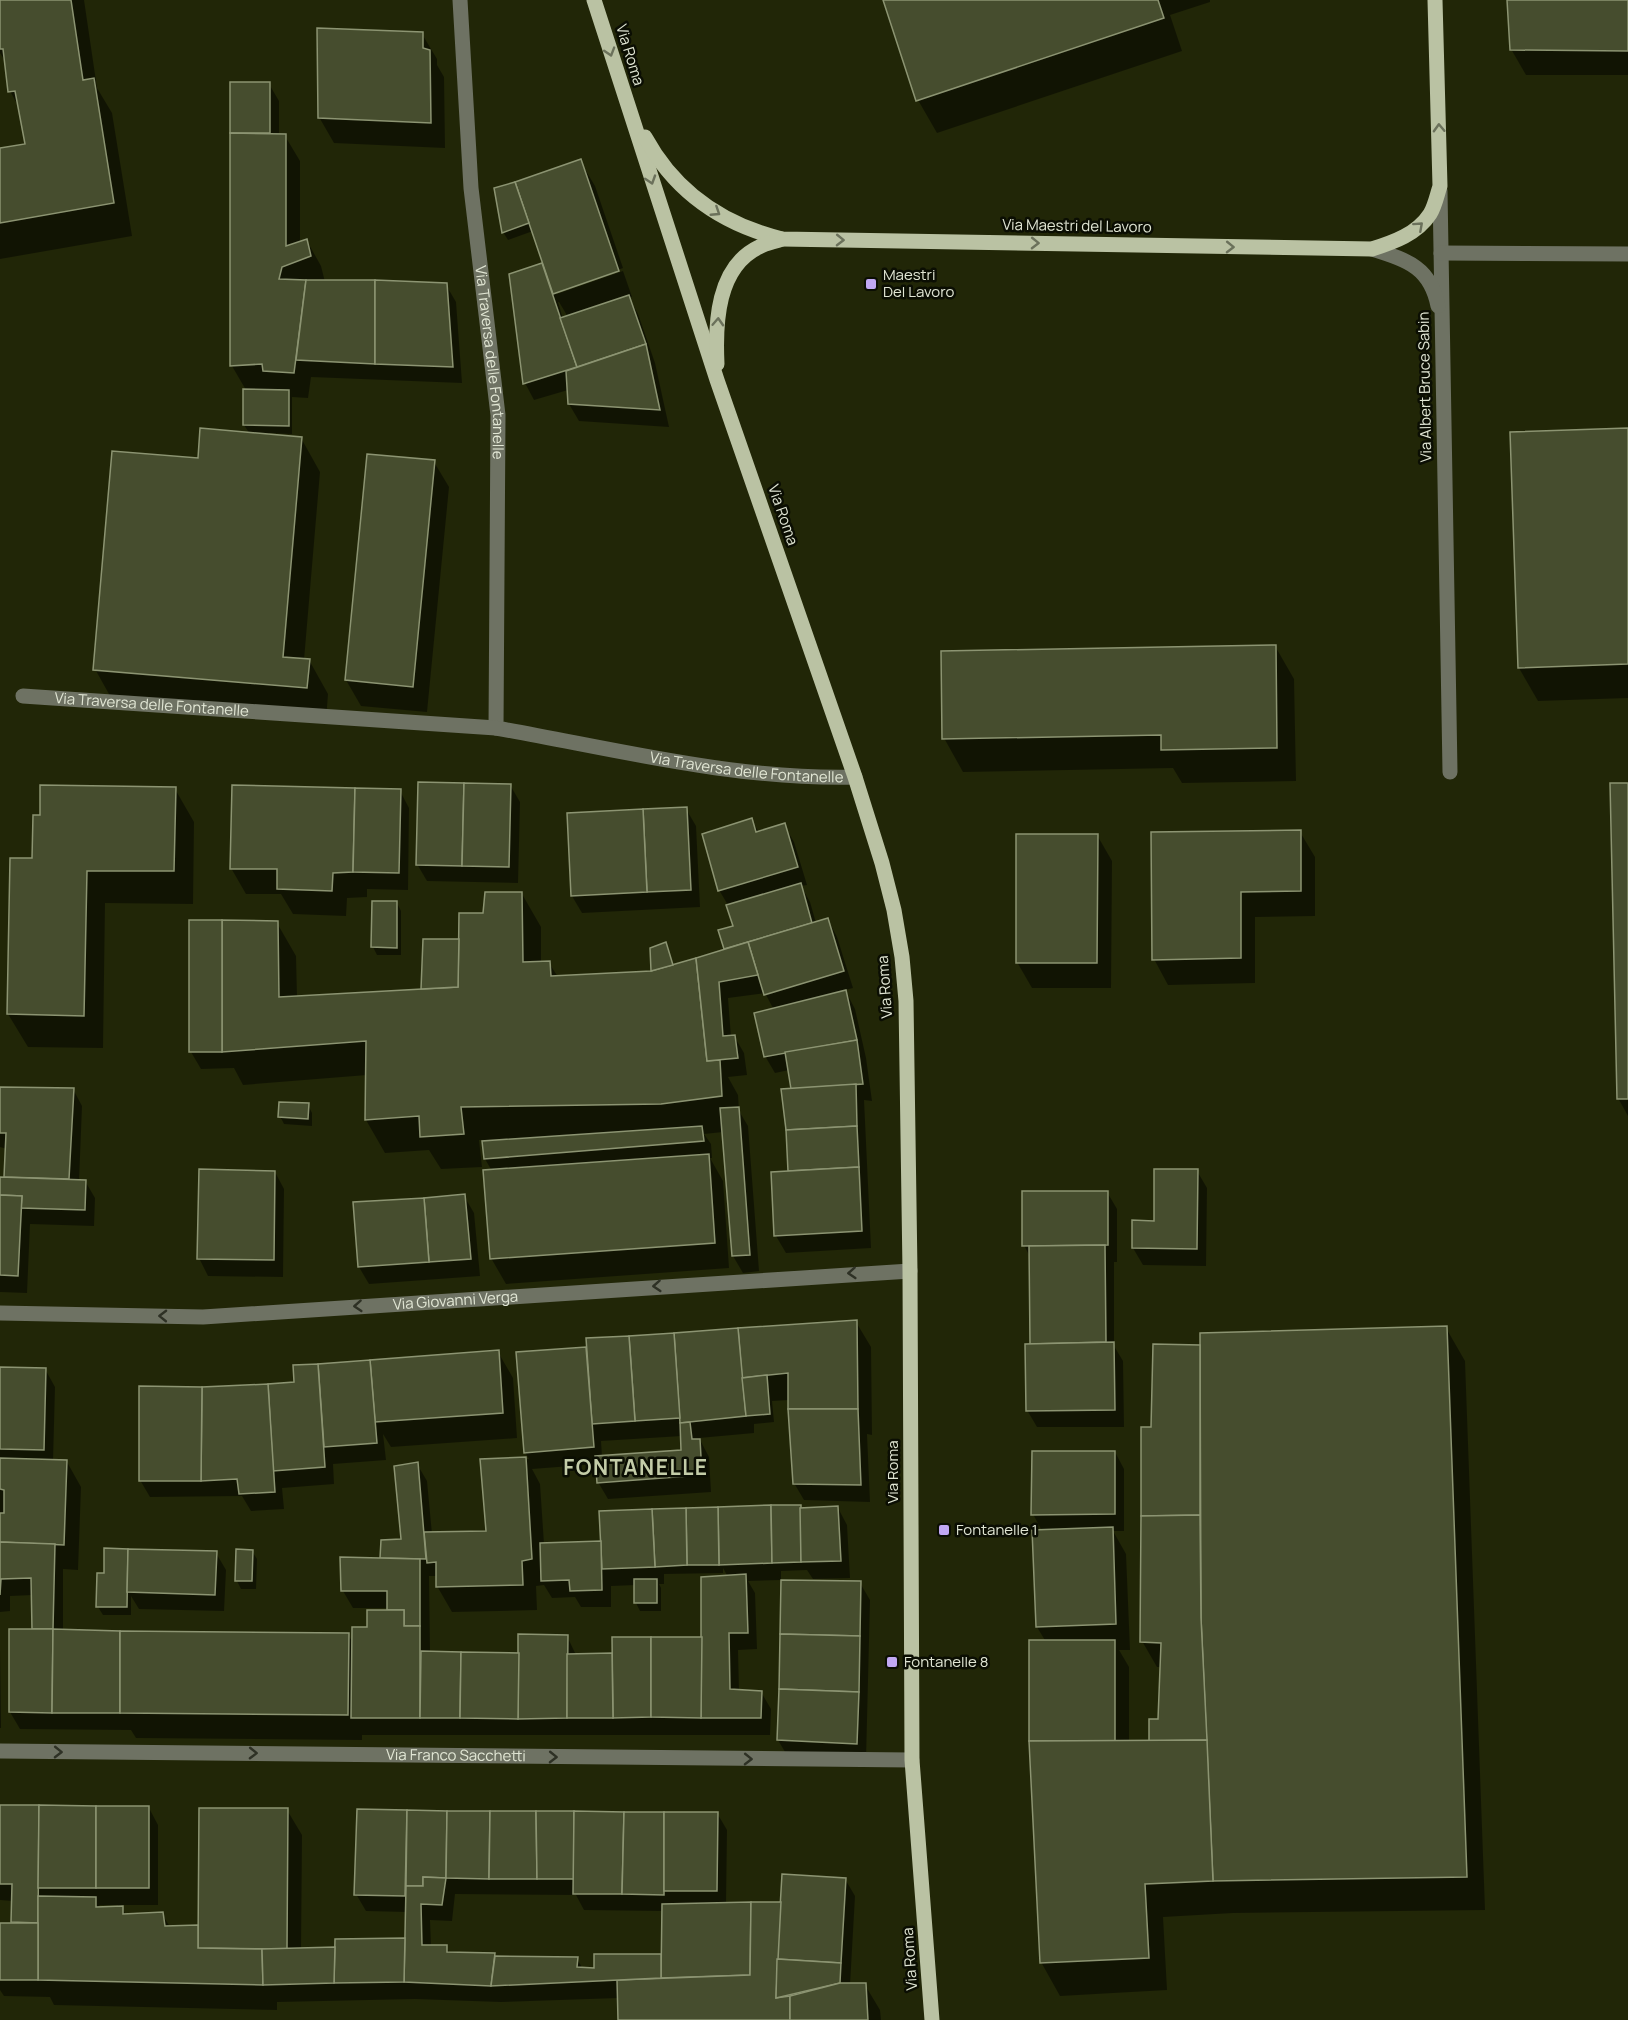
<svg xmlns="http://www.w3.org/2000/svg" width="1628" height="2020" font-family="Manrope,sans-serif">
	<rect width="100%" height="100%" fill="#212607"/>
	<g fill="#0007" fill-rule="evenodd">
		<polygon points="0,0 84,0 97,88 112,113 132,236 0,259 0,149 27,145 20,109 10,91 7,64 0,53"/>
		<polygon points="884,0 1210,0 1210,2 1170,15 1182,51 937,133 918,100"/>
		<polygon points="1509,0 1628,0 1628,75 1526,75 1511,49"/>
		<polygon points="422,34 437,59 437,65 444,77 445,148 334,143 319,117"/>
		<polygon points="232,84 269,84 279,101 279,136 285,136 300,161 300,243 307,241 321,266 325,282 446,285 456,302 462,383 311,377 308,398 292,397 292,434 269,433 269,436 301,438 320,472 304,660 309,660 328,694 326,720 114,703 95,669 199,460 250,434 244,425 246,390 232,366"/>
		<path d="M580,161L595,186L623,268L557,291V294L623,271L632,297L629,298L638,314L655,363L669,427L579,421L569,404L568,390L534,400L525,383L542,265L545,270L533,231L508,240L503,232ZM558,302H559L568,317L563,319Z"/>
		<polygon points="1628,429 1628,698 1538,701 1519,668"/>
		<polygon points="434,462 449,487 427,712 361,706 346,680"/>
		<polygon points="1275,646 1294,679 1296,781 1182,783 1173,768 963,772 944,738"/>
		<polygon points="1628,784 1628,1116 1618,1098"/>
		<polygon points="510,785 520,802 518,883 427,881 417,864"/>
		<polygon points="175,789 194,822 193,904 105,903 103,1048 28,1047 8,1014 11,860 34,860"/>
		<polygon points="400,791 409,808 408,890 367,889 367,897 347,898 346,916 293,914 281,894 246,894 231,868"/>
		<polygon points="686,809 696,826 700,907 582,913 572,896"/>
		<polygon points="751,820 759,832 784,825 794,842 807,885 801,886 810,902 816,923 828,920 837,937 853,988 845,990 855,1009 866,1058 872,1101 864,1100 871,1248 786,1253 776,1236 772,1174 790,1172 783,1091 792,1090 789,1070 775,1073 765,1056 774,1010 765,993 728,998 731,1037 734,1036 744,1053 747,1075 728,1077 738,1095 739,1111 748,1126 759,1271 743,1273 733,1256 723,1132 704,1134 711,1144 712,1158 710,1158 723,1181 729,1268 506,1284 491,1258 492,1171 485,1159 483,1140 479,1140 482,1167 441,1169 429,1150 385,1153 366,1120 367,1075 243,1085 234,1068 201,1069 191,1052 277,923 296,956 297,997 422,991 424,941 458,940 484,914 522,894 541,927 541,963 549,963 558,977 652,972 666,944 674,966 726,950 720,931 735,927 728,905 719,890"/>
		<polygon points="1300,832 1315,857 1315,916 1255,917 1255,983 1168,985 1154,959"/>
		<polygon points="1097,835 1112,861 1111,988 1032,988 1017,962"/>
		<polygon points="373,903 397,903 401,911 401,955 377,955 373,947"/>
		<polygon points="0,1088 73,1089 82,1106 79,1181 85,1181 95,1198 94,1226 30,1224 27,1293 0,1292 0,1178 5,1179 7,1149 0,1147"/>
		<polygon points="308,1105 312,1113 312,1126 284,1124 280,1116"/>
		<polygon points="1197,1171 1207,1188 1206,1266 1143,1265 1133,1248 1133,1222 1155,1222"/>
		<polygon points="275,1172 284,1189 283,1277 208,1276 199,1258"/>
		<polygon points="1107,1192 1117,1209 1117,1262 1114,1262 1114,1346 1123,1361 1124,1427 1037,1427 1027,1410 1031,1345 1030,1257 1024,1245"/>
		<polygon points="464,1196 474,1213 480,1276 369,1284 359,1267"/>
		<path d="M856,1322L871,1347L872,1435L867,1434L870,1502L804,1500L794,1483L789,1400L772,1401L774,1422L754,1424V1433L699,1438L709,1457L711,1492L608,1499L598,1482L597,1464L532,1469L540,1484L544,1544L603,1542L801,1510L838,1508L847,1525L850,1578L813,1579L807,1570L781,1571V1580L748,1581L755,1593L757,1649L738,1650L739,1691L761,1692L771,1709L770,1735H362V1740L136,1738L131,1730L20,1729L10,1712L34,1631L33,1595L10,1596V1611L0,1612V1369H45L55,1387L53,1461L67,1462L81,1487L78,1570L63,1569V1631L348,1635L354,1644L388,1612V1608H353L343,1591L382,1559V1541L403,1540L417,1464L427,1481L432,1534L487,1532L482,1461L529,1459L525,1452L518,1354ZM682,1436L683,1451L602,1457L601,1441ZM723,1568L728,1577L703,1638L614,1655H576L567,1636L520,1655L430,1653L429,1576H436L437,1586L452,1612L537,1610L536,1586L544,1585L552,1598L575,1597L581,1607H611V1586L636,1585V1603L640,1611H661V1588L659,1584H664V1574L723,1573Z"/>
		<polygon points="1446,1328 1465,1361 1485,1910 1233,1913 1163,1917 1167,1990 1060,1996 1041,1962 1046,1642 1037,1627 1042,1531 1033,1514 1115,1452 1124,1469 1124,1531 1113,1531 1126,1554 1130,1650 1119,1650 1129,1667 1129,1742 1150,1742 1159,1721 1162,1667 1157,1667 1142,1641 1155,1345 1201,1346"/>
		<polygon points="498,1352 513,1378 517,1438 391,1447 383,1434 386,1460 333,1464 334,1484 282,1488 284,1509 251,1511 242,1496 150,1497 140,1480 202,1388 296,1384 295,1366"/>
		<polygon points="252,1551 257,1559 256,1589 241,1589 237,1581"/>
		<polygon points="216,1553 226,1570 224,1611 139,1609 131,1596 131,1615 103,1615 98,1607 105,1574"/>
		<polygon points="860,1583 870,1600 866,1760 788,1757 778,1740"/>
		<polygon points="0,1649 1,1728 0,1728"/>
		<path d="M0,1807L149,1808L158,1825V1905H121L126,1915L162,1914L170,1927H199L287,1810L302,1835L301,1950L336,1948L406,1939L407,1912L366,1911L356,1894L358,1810L717,1813L727,1830L726,1904L782,1903L845,1879L855,1896L850,1985H865L880,2010L881,2020H620L619,1998L501,2002L415,1999L277,2002V2010L54,2005L50,1997L4,1996L0,1990V1924H13V1901L0,1900ZM455,1894L576,1895L584,1910L663,1911V1955L596,1956L595,1969H583L577,1959L496,1958L494,1954H450L446,1946L431,1947L430,1920L452,1921ZM99,1905H118V1908H101Z"/>
	</g>
	<g fill="#464d2e" stroke="#8c9472" stroke-width="1.5">
		<polygon points="0,0 71,0 83,80 94,78 114,203 0,223 0,148 25,144 15,91 8,92 3,49 0,49"/>
		<polygon points="883,0 1158,0 1164,18 916,101"/>
		<polygon points="1507,0 1628,0 1628,51 1510,50"/>
		<polygon points="317,28 423,32 423,48 430,50 431,123 318,118"/>
		<rect x="230" y="82" width="40" height="51"/>
		<polygon points="230,133 286,134 286,246 307,239 311,256 282,267 279,279 306,280 294,373 263,371 262,364 230,366"/>
		<polygon points="581,159 619,271 553,294 515,182"/>
		<polygon points="515,182 529,223 502,233 494,188"/>
		<polygon points="542,263 577,367 523,384 509,274"/>
		<polygon points="306,280 375,280 375,364 296,360"/>
		<polygon points="375,280 447,283 453,367 375,364"/>
		<polygon points="629,295 646,344 577,367 560,318"/>
		<polygon points="646,344 660,410 568,404 566,371"/>
		<polygon points="243,389 289,390 289,426 243,425"/>
		<polygon points="200,428 302,437 283,657 310,659 307,688 93,670 112,451 198,458"/>
		<polygon points="1628,428 1628,664 1518,668 1510,432"/>
		<polygon points="367,454 435,460 413,687 345,680"/>
		<polygon points="1276,645 1277,748 1161,750 1161,735 942,739 941,651"/>
		<polygon points="418,782 464,783 462,866 416,865"/>
		<polygon points="464,783 511,784 509,867 462,866"/>
		<polygon points="1610,783 1628,783 1628,1099 1617,1099"/>
		<polygon points="40,785 176,787 174,871 87,871 84,1016 7,1014 10,858 32,858 33,815 40,815"/>
		<polygon points="232,785 355,788 353,872 333,873 332,891 277,889 277,869 230,869"/>
		<polygon points="355,788 401,789 399,873 353,872"/>
		<polygon points="687,807 691,890 647,892 643,809"/>
		<polygon points="643,809 647,892 571,896 567,813"/>
		<polygon points="752,818 756,832 785,823 798,867 718,891 702,834"/>
		<polygon points="1301,830 1301,891 1241,892 1241,958 1152,960 1151,832"/>
		<polygon points="1016,834 1098,834 1097,963 1016,963"/>
		<polygon points="801,883 812,923 724,949 718,930 733,926 726,905"/>
		<polygon points="485,892 522,892 523,962 550,961 551,976 651,971 696,958 707,1061 720,1060 722,1096 661,1104 461,1107 464,1134 420,1137 419,1116 365,1120 366,1041 222,1052 222,920 278,921 279,997 458,987 459,913 483,913"/>
		<polygon points="372,901 397,901 397,948 371,947"/>
		<polygon points="828,918 844,971 764,995 748,942"/>
		<rect x="189" y="920" width="33" height="132"/>
		<polygon points="423,939 459,939 458,987 421,989"/>
		<polygon points="666,942 673,965 651,971 650,948"/>
		<polygon points="748,942 758,975 719,982 723,1036 735,1035 738,1058 707,1061 696,958"/>
		<polygon points="846,990 857,1040 764,1057 754,1013"/>
		<polygon points="857,1040 863,1084 791,1089 785,1052"/>
		<polygon points="856,1084 857,1126 786,1130 781,1089"/>
		<polygon points="0,1087 74,1088 69,1179 4,1177 6,1133 0,1133"/>
		<polygon points="279,1102 309,1103 308,1119 278,1117"/>
		<polygon points="739,1107 750,1255 732,1256 720,1108"/>
		<polygon points="702,1126 704,1141 484,1159 482,1141"/>
		<polygon points="857,1126 859,1167 788,1171 786,1130"/>
		<polygon points="709,1154 715,1243 490,1259 483,1170"/>
		<polygon points="859,1167 862,1231 774,1236 771,1172"/>
		<polygon points="199,1169 275,1171 274,1260 197,1259"/>
		<polygon points="1154,1169 1198,1169 1197,1249 1132,1248 1132,1220 1154,1221"/>
		<polygon points="0,1177 86,1180 85,1210 21,1208 22,1196 0,1195"/>
		<polygon points="1022,1191 1108,1191 1108,1245 1022,1246"/>
		<polygon points="465,1194 471,1259 429,1262 424,1198"/>
		<polygon points="0,1195 22,1196 18,1276 0,1275"/>
		<polygon points="424,1198 429,1262 358,1267 353,1202"/>
		<polygon points="1105,1245 1106,1342 1030,1344 1029,1246"/>
		<polygon points="857,1320 858,1409 788,1409 788,1373 742,1378 738,1328"/>
		<polygon points="1447,1326 1467,1877 1213,1881 1201,1618 1200,1333"/>
		<polygon points="738,1328 746,1416 680,1423 674,1333"/>
		<polygon points="674,1333 680,1418 635,1421 629,1336"/>
		<polygon points="629,1336 635,1421 592,1424 586,1338"/>
		<polygon points="1114,1342 1115,1410 1026,1411 1025,1344"/>
		<polygon points="1153,1344 1200,1345 1200,1515 1141,1516 1141,1427 1151,1427"/>
		<polygon points="586,1347 594,1447 524,1453 516,1352"/>
		<polygon points="499,1350 503,1413 375,1422 370,1360"/>
		<polygon points="370,1360 377,1443 324,1447 318,1364"/>
		<polygon points="318,1364 325,1467 273,1471 268,1384 294,1382 293,1365"/>
		<polygon points="0,1367 46,1368 44,1450 0,1449"/>
		<polygon points="767,1375 770,1414 746,1416 742,1378"/>
		<polygon points="268,1384 275,1492 239,1494 237,1479 201,1481 202,1387"/>
		<polygon points="139,1386 202,1387 201,1481 139,1481"/>
		<polygon points="788,1409 858,1409 861,1485 793,1484"/>
		<polygon points="690,1422 692,1439 700,1439 702,1475 597,1483 595,1456 681,1450 680,1423"/>
		<polygon points="1032,1451 1115,1451 1115,1514 1031,1515"/>
		<polygon points="526,1457 532,1559 522,1561 523,1585 436,1587 436,1562 427,1563 424,1532 486,1531 480,1459"/>
		<polygon points="0,1458 67,1460 64,1545 0,1542 0,1513 4,1513 4,1490 0,1489"/>
		<polygon points="418,1462 426,1559 380,1558 381,1540 401,1539 394,1466"/>
		<polygon points="771,1505 772,1563 719,1565 718,1507"/>
		<polygon points="771,1505 801,1505 801,1562 772,1563"/>
		<polygon points="838,1506 841,1561 801,1562 800,1508"/>
		<polygon points="718,1507 719,1565 687,1565 686,1508"/>
		<polygon points="686,1508 687,1565 655,1567 652,1509"/>
		<polygon points="652,1509 655,1567 602,1569 599,1511"/>
		<polygon points="1200,1515 1201,1618 1207,1740 1149,1741 1149,1719 1158,1719 1161,1643 1140,1642 1141,1516"/>
		<polygon points="1113,1527 1116,1624 1036,1627 1032,1530"/>
		<polygon points="601,1541 602,1590 570,1591 569,1580 541,1581 540,1543"/>
		<polygon points="0,1542 55,1544 53,1629 32,1629 31,1578 1,1579 0,1595"/>
		<polygon points="104,1548 128,1549 127,1607 96,1607 97,1573 104,1573"/>
		<polygon points="128,1549 217,1551 215,1595 127,1592"/>
		<polygon points="236,1549 253,1550 252,1581 235,1581"/>
		<polygon points="340,1557 420,1559 420,1626 404,1626 404,1610 387,1610 387,1591 341,1591"/>
		<polygon points="746,1574 748,1633 729,1633 730,1689 762,1691 761,1718 701,1718 701,1577"/>
		<rect x="634" y="1579" width="23" height="24"/>
		<polygon points="781,1580 861,1581 860,1636 780,1634"/>
		<polygon points="367,1610 404,1610 404,1626 420,1626 420,1718 351,1718 352,1627 367,1627"/>
		<polygon points="9,1629 53,1629 52,1713 9,1712"/>
		<polygon points="53,1629 120,1631 120,1713 52,1713"/>
		<polygon points="120,1631 349,1633 348,1715 120,1713"/>
		<polygon points="518,1634 568,1635 567,1718 518,1719"/>
		<polygon points="780,1634 860,1636 859,1692 779,1689"/>
		<polygon points="612,1637 651,1637 651,1717 613,1718"/>
		<polygon points="651,1637 702,1637 701,1718 651,1717"/>
		<rect x="1029" y="1640" width="86" height="101"/>
		<polygon points="421,1651 461,1652 460,1718 420,1718"/>
		<polygon points="461,1652 519,1653 518,1719 460,1718"/>
		<polygon points="612,1653 613,1718 567,1718 567,1654"/>
		<polygon points="779,1689 859,1692 857,1744 777,1740"/>
		<polygon points="1207,1740 1213,1881 1145,1884 1149,1958 1040,1963 1029,1741"/>
		<polygon points="0,1805 39,1805 38,1923 11,1922 12,1884 0,1884"/>
		<polygon points="39,1805 96,1806 96,1888 38,1888"/>
		<rect x="96" y="1806" width="53" height="82"/>
		<polygon points="199,1808 288,1808 287,1949 198,1948"/>
		<polygon points="357,1809 407,1810 405,1896 354,1895"/>
		<polygon points="407,1810 447,1811 446,1878 423,1877 423,1886 406,1886"/>
		<polygon points="447,1811 490,1811 489,1879 446,1878"/>
		<polygon points="490,1811 536,1811 537,1879 489,1879"/>
		<polygon points="536,1811 574,1811 574,1879 537,1879"/>
		<polygon points="574,1811 624,1812 622,1894 573,1894"/>
		<polygon points="624,1812 664,1812 664,1895 622,1894"/>
		<polygon points="664,1812 718,1812 717,1891 664,1891"/>
		<polygon points="782,1874 846,1878 841,1963 777,1959"/>
		<polygon points="423,1877 446,1878 442,1905 421,1904 422,1945 447,1945 447,1952 495,1953 491,1986 404,1982 406,1886 423,1886"/>
		<polygon points="38,1896 96,1897 96,1907 123,1906 123,1914 163,1912 165,1926 198,1925 198,1948 262,1949 263,1985 38,1980"/>
		<polygon points="751,1902 750,1975 661,1978 662,1904"/>
		<polygon points="751,1902 781,1902 776,1998 790,1996 790,2020 618,2020 617,1980 750,1975"/>
		<rect x="0" y="1923" width="38" height="57"/>
		<polygon points="405,1938 404,1982 334,1983 335,1939"/>
		<polygon points="335,1947 334,1983 263,1985 262,1949"/>
		<polygon points="594,1954 661,1954 661,1978 491,1986 495,1956 578,1957 577,1967 594,1968"/>
		<polygon points="777,1959 841,1963 840,1983 776,1998"/>
		<polygon points="840,1983 866,1983 868,2020 790,2020 790,1996"/>
	</g>
	<g fill="none" stroke-linecap="round" stroke-linejoin="round">
		<g stroke="#6e7263" stroke-width="15">
			<path id="s1" d="M460,0L471,188L498,415L496,728C615,749 734,780 855,777"/>
			<polyline points="1440,191 1450,772"/>
			<path d="M1372,249C1406,260 1430,266 1438,306"/>
			<polyline points="1441,253 1628,254"/>
			<path id="s2" d="M23,696L496,728"/>
			<path id="s3" d="M0,1313L203,1317L910,1271"/>
			<path id="s4" d="M0,1751L912,1760"/>
		</g>
		<g stroke="#bac2a3" stroke-width="15">
			<polyline points="594,0 717,380 855,777 882,863 894,910 902,957 906,1001 910,1271 912,1760 932,2020"/>
			<path d="M645,137C675,192 721,224 782,239L1372,249C1394,242 1417,234 1430,214C1435,206 1437,195 1440,186L1435,0"/>
			<path d="M717,364C715,323 717,267 759,247C766,243 774,242 782,239"/>
		</g>
	</g>
	<defs><path id="oneway-chevron" d="M-2-3.5L2.5 0L-2 3.5" fill="none" stroke-width="1.6" stroke-linecap="round" stroke-linejoin="round" transform="scale(1.5)"/></defs>
	<g stroke="#6b715b">
		<use href="#oneway-chevron" transform="translate(610 52) rotate(73)"/>
		<use href="#oneway-chevron" transform="translate(1439 128) rotate(-92)"/>
		<use href="#oneway-chevron" transform="translate(651 180) rotate(72)"/>
		<use href="#oneway-chevron" transform="translate(716 212) rotate(33)"/>
		<use href="#oneway-chevron" transform="translate(1419 226) rotate(-42)"/>
		<use href="#oneway-chevron" transform="translate(840 240) rotate(1)"/>
		<use href="#oneway-chevron" transform="translate(1035 243) rotate(1)"/>
		<use href="#oneway-chevron" transform="translate(1230 247) rotate(1)"/>
		<use href="#oneway-chevron" transform="translate(718 322) rotate(-87)"/>
	</g>
	<g stroke="#2e3125">
		<use href="#oneway-chevron" transform="translate(852 1273) rotate(176)"/>
		<use href="#oneway-chevron" transform="translate(657 1286) rotate(176)"/>
		<use href="#oneway-chevron" transform="translate(358 1306) rotate(176)"/>
		<use href="#oneway-chevron" transform="translate(163 1316) rotate(-179)"/>
		<use href="#oneway-chevron" transform="translate(58 1752) rotate(1)"/>
		<use href="#oneway-chevron" transform="translate(253 1753) rotate(1)"/>
		<use href="#oneway-chevron" transform="translate(553 1757) rotate(1)"/>
		<use href="#oneway-chevron" transform="translate(748 1759) rotate(1)"/>
	</g>
	<g fill="#c1a8f3" stroke="#0b0e03" stroke-width="2">
		<rect x="865" y="278" width="12" height="12" rx="3"/>
		<rect x="938" y="1524" width="12" height="12" rx="3"/>
		<rect x="886" y="1656" width="12" height="12" rx="3"/>
	</g>
	<g text-anchor="middle" stroke-width="5" stroke-linejoin="round" paint-order="stroke">
		<g font-size="15" fill="#e1e6d4" stroke="#0b0e03">
			<text transform="translate(630 55) rotate(73)" y="5">Via Roma</text>
			<text transform="translate(1077 226) rotate(1)" y="5">Via Maestri del Lavoro</text>
			<text dy="5" stroke="none"><textPath href="#s1" startOffset="364">Via Traversa delle Fontanelle</textPath></text>
			<text transform="translate(1425 387) rotate(-91)" y="5">Via Albert Bruce Sabin</text>
			<text transform="translate(783 515) rotate(71)" y="5">Via Roma</text>
			<text dy="5" stroke="none"><textPath href="#s2" startOffset="129">Via Traversa delle Fontanelle</textPath></text>
			<text dy="5" stroke="none"><textPath href="#s1" startOffset="984">Via Traversa delle Fontanelle</textPath></text>
			<text transform="translate(885 987) rotate(-94)" y="5">Via Roma</text>
			<text dy="5" stroke="none"><textPath href="#s3" startOffset="456">Via Giovanni Verga</textPath></text>
			<text transform="translate(893 1472) rotate(-90)" y="5">Via Roma</text>
			<text dy="5" stroke="none"><textPath href="#s4" startOffset="456">Via Franco Sacchetti</textPath></text>
			<text transform="translate(910 1959) rotate(-94)" y="5">Via Roma</text>
		</g>
		<g font-size="15" fill="#e1e6d4" stroke="#0b0e03" text-anchor="start">
			<text x="883" y="280">Maestri<tspan x="883" dy="17">Del Lavoro</tspan></text>
			<text x="956" y="1535">Fontanelle 1</text>
			<text x="904" y="1667">Fontanelle 8</text>
		</g>
		<g font-size="21" font-weight="bold" letter-spacing="1.5" fill="#c3cca8" stroke="#0b0e03">
			<text x="636" y="1475">FONTANELLE</text>
		</g>
	</g>
</svg>
